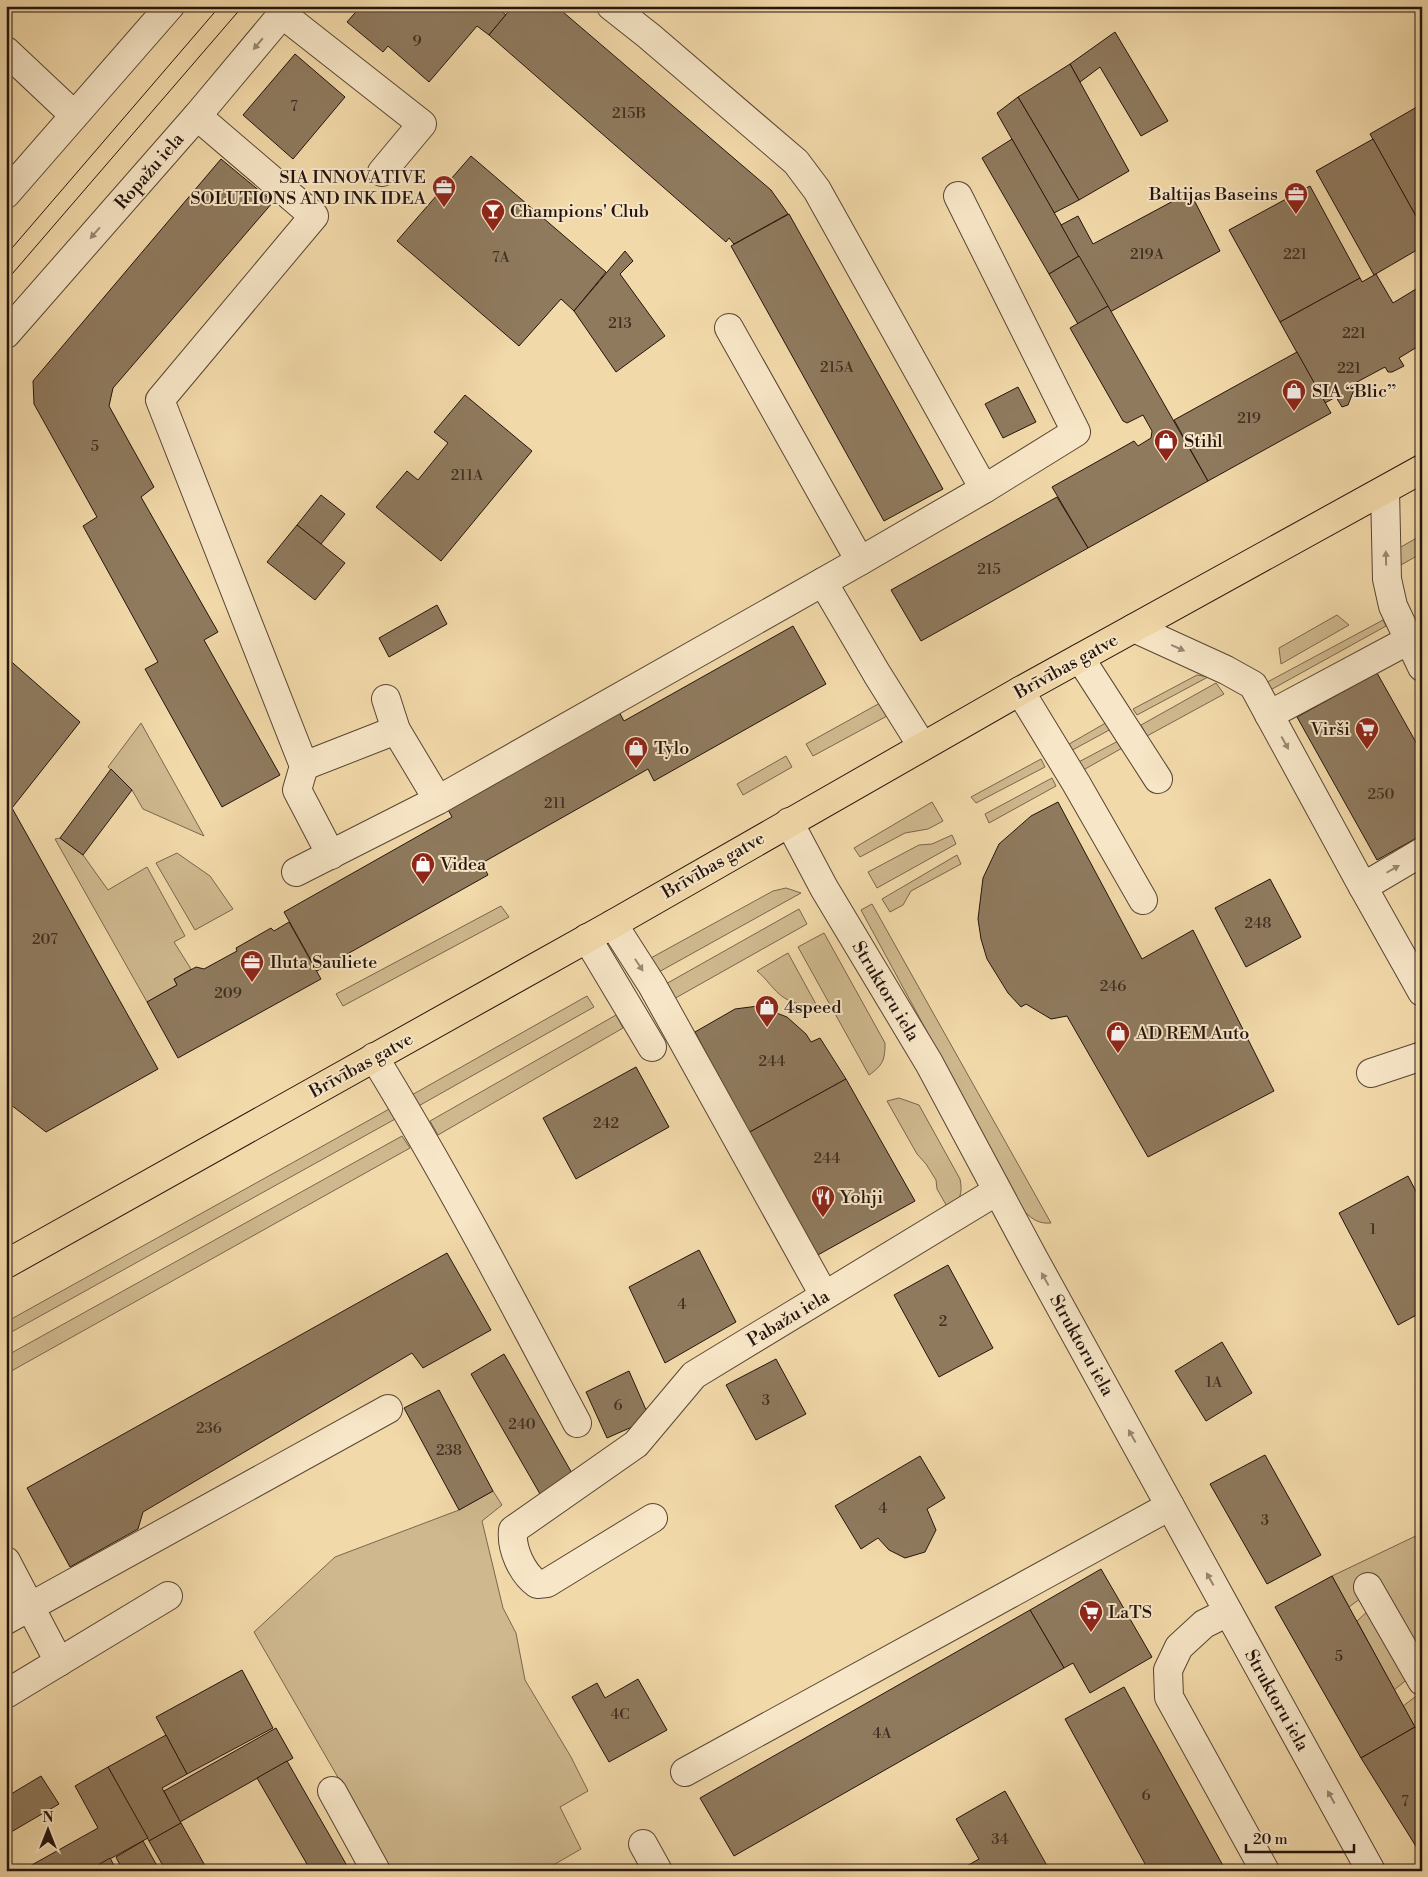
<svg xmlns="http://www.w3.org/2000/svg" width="1428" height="1877" font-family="'Libre Bodoni',serif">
	<rect width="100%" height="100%" fill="#f2d9a9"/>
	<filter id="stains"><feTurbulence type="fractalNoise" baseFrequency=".004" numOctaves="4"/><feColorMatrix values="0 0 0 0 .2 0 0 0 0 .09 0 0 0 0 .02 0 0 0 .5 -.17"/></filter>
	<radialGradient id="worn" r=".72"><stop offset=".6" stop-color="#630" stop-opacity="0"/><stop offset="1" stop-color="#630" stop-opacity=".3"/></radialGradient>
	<g fill="#cfb88e" stroke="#7a664e">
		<polygon points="1422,535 1422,553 1401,565 1399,548"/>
		<polygon points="1337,615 1349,625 1281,664 1279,648"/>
		<polygon points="1383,620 1386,626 1265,693 1260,686"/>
		<polygon points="1197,675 1208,677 1137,715 1133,709"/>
		<polygon points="1216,683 1224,694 1147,736 1141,725"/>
		<polygon points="880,703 887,716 813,756 806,744"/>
		<polygon points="1109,721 1113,728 1067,753 1064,747"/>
		<polygon points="141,723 204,836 143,809 132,790 108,767"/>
		<polygon points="1120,740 1124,747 1078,773 1073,765"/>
		<polygon points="786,756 792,767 743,795 737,784"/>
		<polygon points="1041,759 1045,767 976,803 971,797"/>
		<polygon points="1052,778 1056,786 989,823 985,814"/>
		<polygon points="932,802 943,821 928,829 905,833 860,857 854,848"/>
		<polygon points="952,835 956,844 877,888 868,872 919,845 932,844"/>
		<polygon points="60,838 83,855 108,890 147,867 185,936 174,942 191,969 174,979 177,985 147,1002 55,839"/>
		<polygon points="177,853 210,876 233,909 195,930 156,863"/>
		<polygon points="957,855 961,864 911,891 903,905 890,912 882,899"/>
		<polygon points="786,888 801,893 657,973 649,959 773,891"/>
		<path d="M872,904L1051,1223C1040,1224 1033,1220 1025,1212L861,910Z"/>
		<polygon points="501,906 509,917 343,1006 336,994"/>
		<polygon points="799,909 807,924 672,1000 664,985"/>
		<path d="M824,933L885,1043C885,1060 883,1065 869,1075L798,947Z"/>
		<path d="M788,953L818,1008C807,1006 793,1004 783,997C774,991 766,978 757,971Z"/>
		<polygon points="587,996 594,1007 415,1108 410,1096"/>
		<polygon points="616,1015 623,1028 438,1135 430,1121"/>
		<path d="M899,1098L919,1105L960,1179C963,1193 960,1201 949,1210L937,1189L936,1180L926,1164L917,1154L887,1101Z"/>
		<polygon points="391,1108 397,1118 6,1335 6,1322"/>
		<polygon points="402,1136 410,1148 6,1374 6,1356"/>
		<polygon points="493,1491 502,1505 482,1521 503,1608 516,1633 525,1680 571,1757 588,1791 560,1807 581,1849 543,1871 392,1871 254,1632 335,1557 459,1510"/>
		<polygon points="1422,1533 1422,1541 1419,1542 1422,1547 1422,1660 1364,1596 1349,1607 1332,1576"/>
		<polygon points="1369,1610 1409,1678 1394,1690 1357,1621"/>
		<polygon points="1419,1694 1422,1699 1422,1734 1415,1727 1403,1706"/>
	</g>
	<g fill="#8f7a5e" stroke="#24140d">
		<polygon points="361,6 495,6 506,15 489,35 477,26 429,82 388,46 383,52 347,22"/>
		<polygon points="513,6 556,6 771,190 788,214 734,244 729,238 726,242 489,35"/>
		<polygon points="1115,32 1168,121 1141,136 1100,67 1080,82 1070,64"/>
		<polygon points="295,54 345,97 293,159 243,115"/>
		<polygon points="1070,64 1129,171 1079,200 1018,97"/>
		<polygon points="1018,97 1079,200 1054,213 997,113"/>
		<polygon points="1422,104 1422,227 1370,134"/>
		<polygon points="1012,139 1079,256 1049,274 982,158"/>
		<polygon points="1373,139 1422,227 1422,247 1374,275 1316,171"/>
		<polygon points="471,156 606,272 574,311 561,299 519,346 397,241"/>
		<polygon points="221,159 273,202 113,388 109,406 154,487 141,497 218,632 204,640 280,775 222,807 145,669 158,662 83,526 97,517 34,404 33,381"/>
		<polygon points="1310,186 1360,278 1280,322 1229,230"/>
		<polygon points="1190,192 1220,251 1110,312 1061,225 1078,216 1093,244"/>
		<polygon points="789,214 943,489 884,521 731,246"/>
		<polygon points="625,251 633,261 620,274 665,336 616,372 574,311"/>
		<polygon points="1079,256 1108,306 1078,324 1049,274"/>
		<polygon points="1376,274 1393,303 1416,289 1422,299 1422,344 1399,358 1404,366 1392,372 1388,372 1385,367 1357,382 1348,405 1342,407 1336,397 1325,403 1280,322 1360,278 1362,282"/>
		<polygon points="1108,306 1208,481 1088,548 1052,487 1134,441 1138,446 1151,438 1152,431 1143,415 1127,423 1123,421 1070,328"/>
		<polygon points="1297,352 1331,413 1208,481 1174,420"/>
		<polygon points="1018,387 1036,422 1003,438 985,404"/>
		<polygon points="465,395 532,451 441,561 376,507 407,471 418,480 448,443 434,432"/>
		<polygon points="321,495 345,514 321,544 297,525"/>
		<polygon points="1057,497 1088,548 921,641 891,590"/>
		<polygon points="297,525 345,563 315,600 267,562"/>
		<polygon points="437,605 447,624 389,657 379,638"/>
		<polygon points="793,626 826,684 654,781 648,769 482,863 488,875 317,971 284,912 452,817 446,806 618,710 624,721"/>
		<polygon points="6,657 80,722 12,808 158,1069 46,1132 6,1101"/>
		<polygon points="1377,673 1422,753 1422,835 1377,860 1297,717"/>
		<polygon points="111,769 132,790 83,855 60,838"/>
		<polygon points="1058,802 1142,959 1193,930 1274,1091 1148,1157 1067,1016 1051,1019 1026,1004 1021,1007 1008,993 987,959 981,939 978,919 983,878 999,844 1031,816"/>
		<polygon points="1270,879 1301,937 1246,967 1215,908"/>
		<polygon points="289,922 321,979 178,1058 147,1002 177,985 174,979 196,967 204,969 237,951 236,948 271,928 274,931"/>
		<polygon points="758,1006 787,1017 806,1034 811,1042 820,1038 846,1079 748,1133 695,1032 735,1009"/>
		<polygon points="636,1067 669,1127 576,1179 543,1118"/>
		<polygon points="846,1079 915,1201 816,1256 748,1133"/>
		<polygon points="1408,1176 1422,1203 1422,1274 1417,1277 1422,1286 1422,1312 1398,1325 1339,1213"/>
		<polygon points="699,1250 736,1322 665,1363 629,1287"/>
		<polygon points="447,1253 491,1330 423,1368 412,1353 143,1512 138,1529 70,1567 27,1488"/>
		<polygon points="948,1265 993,1348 939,1377 894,1295"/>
		<polygon points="1222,1342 1252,1393 1206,1421 1175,1371"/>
		<polygon points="504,1354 573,1475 540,1494 471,1374"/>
		<polygon points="776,1359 806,1414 756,1440 726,1385"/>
		<polygon points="629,1371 650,1419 607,1438 586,1392"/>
		<polygon points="439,1390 493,1491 459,1510 404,1408"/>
		<polygon points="1265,1455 1321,1555 1267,1584 1210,1484"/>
		<polygon points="920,1456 945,1498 927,1509 936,1530 925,1552 905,1558 889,1550 878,1538 861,1549 835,1506"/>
		<polygon points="1101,1569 1152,1657 1090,1693 1073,1663 1064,1668 1030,1610"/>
		<polygon points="1332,1576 1415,1727 1361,1758 1275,1607"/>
		<polygon points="1030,1610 1064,1668 734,1856 700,1798"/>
		<polygon points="242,1670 273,1728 187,1774 156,1717"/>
		<polygon points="638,1679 667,1730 609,1762 572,1697 597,1683 605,1698"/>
		<polygon points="1124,1687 1226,1871 1149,1871 1065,1719"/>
		<polygon points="1415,1727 1422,1734 1422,1856 1361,1758"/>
		<polygon points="276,1728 293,1758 180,1822 164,1791"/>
		<polygon points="166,1735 187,1774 162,1788 181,1823 149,1841 108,1767"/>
		<polygon points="287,1761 350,1871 311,1871 257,1778"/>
		<polygon points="108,1767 148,1838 88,1871 21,1871 98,1828 75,1786"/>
		<polygon points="41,1776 59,1804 6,1835 6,1797"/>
		<polygon points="1005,1791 1050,1871 958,1871 979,1859 956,1819"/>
		<polygon points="181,1823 208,1871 166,1871 149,1841"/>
		<polygon points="143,1841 160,1871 123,1871 116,1857"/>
		<polygon points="110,1858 117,1871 88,1871"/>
	</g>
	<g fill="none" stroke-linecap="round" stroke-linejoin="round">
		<g stroke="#584534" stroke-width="30">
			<g id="minor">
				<polyline points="282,14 422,124 382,172"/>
				<polyline points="6,51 74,115"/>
				<polyline points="197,116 314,216 160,400 304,766 297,790 331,855"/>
				<polyline points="6,194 170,6"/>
				<polyline points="958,196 1076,432 984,489"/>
				<polyline points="729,328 860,561"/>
				<polyline points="6,334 197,116 289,6"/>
				<polyline points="1385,490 1387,579 1393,606 1422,667"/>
				<polyline points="823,582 877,674 922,746"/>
				<polyline points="1134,628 1226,670 1253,685 1363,887 1422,852"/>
				<polyline points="1080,658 1158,779"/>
				<polyline points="1020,691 1076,783 1143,900"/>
				<polyline points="386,699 396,730 438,800"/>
				<polyline points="1269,715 1409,640"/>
				<polyline points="304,766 396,730"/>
				<polyline points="789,822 824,888 929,1063 1034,1259 1371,1871"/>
				<polyline points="296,872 438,800 860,561 984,489 817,190 796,162 649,36 611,6"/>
				<polyline points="1363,887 1422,992"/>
				<polyline points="613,924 652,985 824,1295"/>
				<polyline points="587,938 652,1047"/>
				<path d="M374,1057C447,1176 512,1300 577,1423"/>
				<polyline points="1371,1073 1422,1056"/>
				<path d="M653,1518L547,1583L537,1584C522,1573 511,1549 513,1530L636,1444L694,1375L997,1191"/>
				<polyline points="6,1561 59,1662"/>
				<polyline points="1368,1587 1422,1681"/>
				<polyline points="1228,1612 1204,1624 1179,1647 1168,1670 1169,1697 1265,1871"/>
				<polyline points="6,1620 388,1409"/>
				<polyline points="6,1694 168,1596"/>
				<polyline points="685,1772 1170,1506"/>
				<polyline points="332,1791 376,1871"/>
				<polyline points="643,1844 658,1871"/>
			</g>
		</g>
		<g stroke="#24140d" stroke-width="30">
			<polyline id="highway" points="6,1264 613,924 1020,691 1422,469"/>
		</g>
		<use href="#minor" stroke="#f7e6c7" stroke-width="28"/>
		<use href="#highway" stroke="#f2d9a9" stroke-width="28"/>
		<g stroke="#24140d" stroke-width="1">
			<polyline points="6,255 220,6"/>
			<polyline points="6,281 243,6"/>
		</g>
	</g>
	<defs><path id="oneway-solid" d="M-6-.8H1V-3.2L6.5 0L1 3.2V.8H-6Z" transform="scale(1.25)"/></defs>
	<g fill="#988873">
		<use href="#oneway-solid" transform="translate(258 44) rotate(130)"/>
		<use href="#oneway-solid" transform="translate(95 233) rotate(131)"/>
		<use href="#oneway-solid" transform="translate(1386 558) rotate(-91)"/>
		<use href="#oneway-solid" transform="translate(1178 648) rotate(24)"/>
		<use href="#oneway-solid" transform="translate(1285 743) rotate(61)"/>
		<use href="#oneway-solid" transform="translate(1393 869) rotate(-30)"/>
		<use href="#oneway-solid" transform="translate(639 965) rotate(57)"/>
		<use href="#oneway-solid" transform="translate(1045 1279) rotate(-119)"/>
		<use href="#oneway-solid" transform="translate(1132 1436) rotate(-119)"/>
		<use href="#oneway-solid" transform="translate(1210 1579) rotate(-119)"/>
		<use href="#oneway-solid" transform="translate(1331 1797) rotate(-119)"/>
	</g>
	<defs>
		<g id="office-pin" transform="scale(1.25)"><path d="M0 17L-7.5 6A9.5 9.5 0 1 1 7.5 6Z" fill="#8f2418" stroke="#f7e6c7"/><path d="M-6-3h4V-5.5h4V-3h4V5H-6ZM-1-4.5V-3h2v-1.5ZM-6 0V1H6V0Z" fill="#fff"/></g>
		<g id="bar-pin" transform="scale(1.25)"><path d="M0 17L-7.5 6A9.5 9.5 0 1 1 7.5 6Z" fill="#8f2418" stroke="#f7e6c7"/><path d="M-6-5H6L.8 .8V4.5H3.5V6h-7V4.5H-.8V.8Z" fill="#fff"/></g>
		<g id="shop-pin" transform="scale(1.25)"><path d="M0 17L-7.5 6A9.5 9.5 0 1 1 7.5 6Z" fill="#8f2418" stroke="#f7e6c7"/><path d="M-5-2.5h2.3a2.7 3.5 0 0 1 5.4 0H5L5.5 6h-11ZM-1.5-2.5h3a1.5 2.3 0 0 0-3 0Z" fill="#fff"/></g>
		<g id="supermarket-pin" transform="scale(1.25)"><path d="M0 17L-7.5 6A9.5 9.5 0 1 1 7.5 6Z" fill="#8f2418" stroke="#f7e6c7"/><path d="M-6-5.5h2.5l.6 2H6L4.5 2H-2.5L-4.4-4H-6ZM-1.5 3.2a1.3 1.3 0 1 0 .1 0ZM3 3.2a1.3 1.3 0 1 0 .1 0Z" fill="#fff"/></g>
		<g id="restaurant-pin" transform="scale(1.25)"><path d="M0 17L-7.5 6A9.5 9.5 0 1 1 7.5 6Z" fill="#8f2418" stroke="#f7e6c7"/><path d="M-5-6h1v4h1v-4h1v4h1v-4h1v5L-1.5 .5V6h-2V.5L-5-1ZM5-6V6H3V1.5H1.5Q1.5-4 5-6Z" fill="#fff"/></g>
	</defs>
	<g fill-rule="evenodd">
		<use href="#office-pin" x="444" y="187"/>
		<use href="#office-pin" x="1296" y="194"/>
		<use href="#bar-pin" x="493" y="211"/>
		<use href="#shop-pin" x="1294" y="391"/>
		<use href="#shop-pin" x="1166" y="441"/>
		<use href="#supermarket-pin" x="1367" y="729"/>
		<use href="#shop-pin" x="636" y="748"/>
		<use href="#shop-pin" x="423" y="864"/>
		<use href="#office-pin" x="252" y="962"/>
		<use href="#shop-pin" x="767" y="1007"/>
		<use href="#shop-pin" x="1118" y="1033"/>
		<use href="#restaurant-pin" x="823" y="1197"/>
		<use href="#supermarket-pin" x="1091" y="1612"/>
	</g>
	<g text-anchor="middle" stroke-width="4" stroke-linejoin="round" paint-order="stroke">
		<g font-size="15" fill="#3f2e21">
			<text x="417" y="46">9</text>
			<text x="294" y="111">7</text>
			<text x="629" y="118">215B</text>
			<text x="1147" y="259">219A</text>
			<text x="1295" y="259">221</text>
			<text x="501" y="262">7A</text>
			<text x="620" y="328">213</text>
			<text x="1354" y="338">221</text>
			<text x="837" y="372">215A</text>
			<text x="1349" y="373">221</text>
			<text x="1249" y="423">219</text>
			<text x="95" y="451">5</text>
			<text x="467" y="480">211A</text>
			<text x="989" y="574">215</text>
			<text x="1381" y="799">250</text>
			<text x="555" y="808">211</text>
			<text x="1258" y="928">248</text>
			<text x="45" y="944">207</text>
			<text x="1113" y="991">246</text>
			<text x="228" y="998">209</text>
			<text x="772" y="1066">244</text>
			<text x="606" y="1128">242</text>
			<text x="827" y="1163">244</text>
			<text x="1373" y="1234">1</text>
			<text x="682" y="1309">4</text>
			<text x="943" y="1326">2</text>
			<text x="1214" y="1387">1A</text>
			<text x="766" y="1405">3</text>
			<text x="618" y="1410">6</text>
			<text x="522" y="1429">240</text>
			<text x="209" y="1433">236</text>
			<text x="449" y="1455">238</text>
			<text x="883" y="1513">4</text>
			<text x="1265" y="1525">3</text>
			<text x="1339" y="1661">5</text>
			<text x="620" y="1719">4C</text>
			<text x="882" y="1738">4A</text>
			<text x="1146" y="1800">6</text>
			<text x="1405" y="1806">7</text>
			<text x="1000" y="1844">34</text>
		</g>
		<g font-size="18" fill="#24140d" stroke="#f7e6c7">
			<text transform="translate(149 171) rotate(-49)" y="6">Ropažu iela</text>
			<text transform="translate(1066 666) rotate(-29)" y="6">Brīvības gatve</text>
			<text transform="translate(713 865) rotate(-30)" y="6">Brīvības gatve</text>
			<text transform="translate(886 991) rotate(59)" y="6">Struktoru iela</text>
			<text transform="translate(361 1065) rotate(-29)" y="6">Brīvības gatve</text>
			<text transform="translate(788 1318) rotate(-31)" y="6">Pabažu iela</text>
			<text transform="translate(1082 1345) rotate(61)" y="6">Struktoru iela</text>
			<text transform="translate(1277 1700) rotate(61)" y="6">Struktoru iela</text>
		</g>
		<g font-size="18" fill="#24140d" stroke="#f7e6c7" text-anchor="start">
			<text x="426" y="183" text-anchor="end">SIA INNOVATIVE<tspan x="426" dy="21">SOLUTIONS AND INK IDEA</tspan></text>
			<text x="1278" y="200" text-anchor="end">Baltijas Baseins</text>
			<text x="510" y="217">Champions' Club</text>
			<text x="1312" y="397">SIA “Blic”</text>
			<text x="1184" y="447">Stihl</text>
			<text x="1350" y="735" text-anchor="end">Virši</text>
			<text x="654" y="754">Tylo</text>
			<text x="440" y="870">Videa</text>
			<text x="270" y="968">Iluta Sauliete</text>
			<text x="784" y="1013">4speed</text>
			<text x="1136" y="1039">AD REM Auto</text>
			<text x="840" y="1203">Yohji</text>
			<text x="1108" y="1618">LaTS</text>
		</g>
	</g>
	<rect width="1428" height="1877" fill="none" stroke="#f2d9a9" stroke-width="25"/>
	<rect x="8" y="8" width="1413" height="1862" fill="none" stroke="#24140d" stroke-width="2.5"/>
	<rect x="12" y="12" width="1403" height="1852" fill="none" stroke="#24140d"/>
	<g transform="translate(48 1830)" stroke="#f7e6c7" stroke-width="4" paint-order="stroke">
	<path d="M0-4L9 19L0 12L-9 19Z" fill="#24140d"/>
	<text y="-8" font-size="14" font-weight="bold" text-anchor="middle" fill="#24140d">N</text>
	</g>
	<path d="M1246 1844v8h108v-8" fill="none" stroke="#24140d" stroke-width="2.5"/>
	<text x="1253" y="1844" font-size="15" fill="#24140d" stroke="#f7e6c7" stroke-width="4" paint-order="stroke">20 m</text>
	<rect width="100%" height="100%" filter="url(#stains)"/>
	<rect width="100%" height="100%" fill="url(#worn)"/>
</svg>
